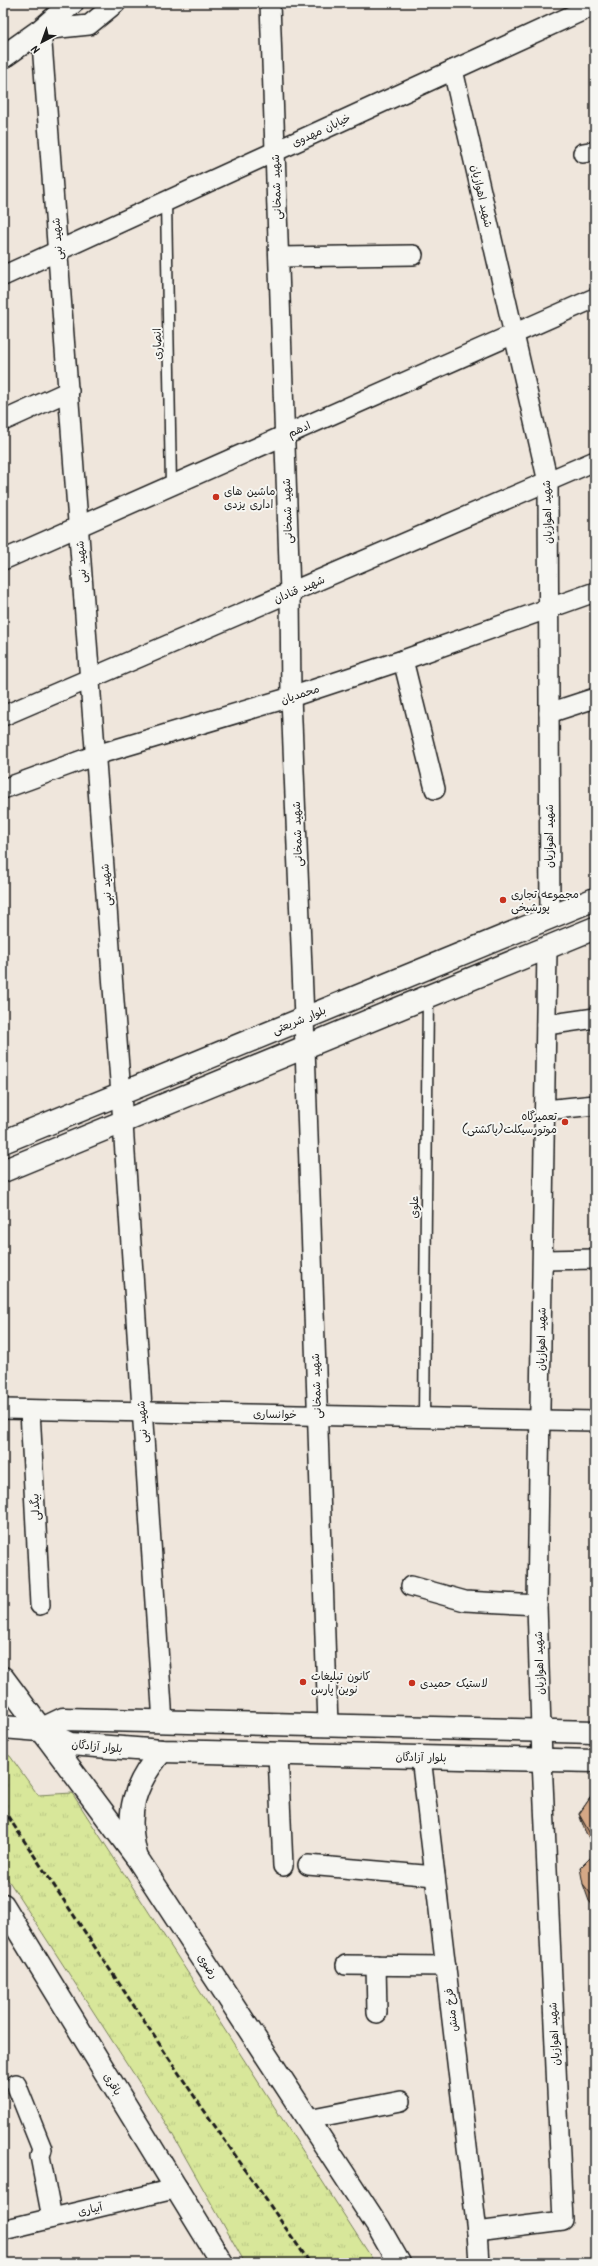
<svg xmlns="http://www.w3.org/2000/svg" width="598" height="2266" font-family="Kalam,'Playpen Sans Arabic',sans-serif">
	<defs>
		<pattern id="grass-tufts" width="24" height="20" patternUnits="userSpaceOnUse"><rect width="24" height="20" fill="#d8e79a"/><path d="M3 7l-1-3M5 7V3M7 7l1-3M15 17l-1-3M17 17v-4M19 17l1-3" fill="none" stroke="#b9c684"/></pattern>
	</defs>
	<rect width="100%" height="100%" fill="#efe6dc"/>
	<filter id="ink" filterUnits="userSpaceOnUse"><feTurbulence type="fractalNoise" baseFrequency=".025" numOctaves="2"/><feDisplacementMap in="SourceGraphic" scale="8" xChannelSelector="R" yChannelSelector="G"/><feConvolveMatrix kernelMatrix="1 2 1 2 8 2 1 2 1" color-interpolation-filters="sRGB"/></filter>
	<g filter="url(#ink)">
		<polygon fill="url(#grass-tufts)" stroke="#7a825b" points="3,1754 10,1756 38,1795 72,1793 375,2263 245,2263 170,2130 3,1872"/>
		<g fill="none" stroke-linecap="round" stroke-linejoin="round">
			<g stroke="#1c1c1c" stroke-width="13">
				<g id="lane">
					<polyline points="166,201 171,486"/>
					<polyline points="424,1417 428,996"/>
				</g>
			</g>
			<g stroke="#1c1c1c" stroke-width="22">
				<g id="street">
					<polyline points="116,3 89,25 41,30 121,1094 163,1722"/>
					<polyline points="270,3 290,593 291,697 304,1018 328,1725"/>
					<polyline points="453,70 548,482 550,917"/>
					<polyline points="583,153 595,151"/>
					<polyline points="279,257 413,255"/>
					<polyline points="3,276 595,5"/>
					<polyline points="3,421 69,391"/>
					<polyline points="3,560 595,298"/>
					<polyline points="403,660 435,789"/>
					<polyline points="549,713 595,698"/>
					<polyline points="3,716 595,461"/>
					<polyline points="3,789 96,755 291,697 403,660 595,592"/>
					<polyline points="546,1025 595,1018"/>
					<polyline points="545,1110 595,1105"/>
					<polyline points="543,1260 595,1259"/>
					<polyline points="3,1409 595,1421"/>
					<polyline points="30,1410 40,1605"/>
					<polyline points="411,1586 465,1601 537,1605"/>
					<polyline points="278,1754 283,1866"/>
					<polyline points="421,1757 477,2232 479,2263"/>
					<polyline points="308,1865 435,1876"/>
					<polyline points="346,1965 446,1966"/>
					<polyline points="376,1965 377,2013"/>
					<polyline points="16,2084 42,2149 40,2156 52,2218"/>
					<polyline points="308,2119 401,2101"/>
					<polyline points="3,2230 178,2188"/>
					<polyline points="477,2232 563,2221 542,1760 537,1605 547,948"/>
				</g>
			</g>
			<g stroke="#1c1c1c" stroke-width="25">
				<g id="secondary">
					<polyline points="3,57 41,30 72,3"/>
					<polyline points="3,1142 595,899"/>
					<polyline points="3,1171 595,928"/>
					<polyline points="3,1678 137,1858 379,2228 399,2263"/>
					<polyline points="3,1727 40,1730 70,1744 162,1751 595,1761"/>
					<polyline points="40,1730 63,1719 595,1732"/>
					<path d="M136,1855C125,1812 134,1784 162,1751"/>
					<polyline points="3,1905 222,2263"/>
				</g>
			</g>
			<use href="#lane" stroke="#f6f6f2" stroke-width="10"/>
			<use href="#street" stroke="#f6f6f2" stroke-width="19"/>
			<use href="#secondary" stroke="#f6f6f2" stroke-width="22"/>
			<polyline stroke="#1c1c1c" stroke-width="3" stroke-dasharray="6 3" stroke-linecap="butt" points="3,1809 192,2093 310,2263"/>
		</g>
		<polygon fill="#b79073" stroke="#1c1c1c" points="595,1791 595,1908 589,1901 583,1884 591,1857 592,1844 585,1831 579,1814"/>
		<polygon fill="#d5a886" stroke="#1c1c1c" points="595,1791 595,1899 583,1884 580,1868 591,1857 593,1839 579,1814"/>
	</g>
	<g fill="#c8321e" stroke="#f6f6f2" stroke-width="1.5">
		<circle cx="216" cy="497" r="4"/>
		<circle cx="503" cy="900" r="4"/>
		<circle cx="565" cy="1122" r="4"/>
		<circle cx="303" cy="1682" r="4"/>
		<circle cx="412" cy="1683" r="4"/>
	</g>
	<g text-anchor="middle" stroke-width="4" stroke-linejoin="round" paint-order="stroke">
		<g font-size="11" fill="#1c1c1c" stroke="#f6f6f2">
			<text transform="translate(321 130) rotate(-25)" y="4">خیابان مهدوی</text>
			<text transform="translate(276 187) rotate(-92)" y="4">شهید شمخانی</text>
			<text transform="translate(482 196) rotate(77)" y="4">شهید اهوازیان</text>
			<text transform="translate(57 239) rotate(-94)" y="4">شهید نبی</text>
			<text transform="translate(157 344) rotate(-91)" y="4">انصاری</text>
			<text transform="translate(299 429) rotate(-24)" y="4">ادهم</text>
			<text transform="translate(287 511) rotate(-92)" y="4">شهید شمخانی</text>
			<text transform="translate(547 512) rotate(-92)" y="4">شهید اهوازیان</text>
			<text transform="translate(81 562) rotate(-94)" y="4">شهید نبی</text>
			<text transform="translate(299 589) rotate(-23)" y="4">شهید قنادان</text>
			<text transform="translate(300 694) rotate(-18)" y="4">محمدیان</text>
			<text transform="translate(297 834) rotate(-92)" y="4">شهید شمخانی</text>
			<text transform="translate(549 836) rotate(-90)" y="4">شهید اهوازیان</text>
			<text transform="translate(106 885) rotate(-94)" y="4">شهید نبی</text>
			<text transform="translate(299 1020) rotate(-22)" y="4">بلوار شریعتی</text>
			<text transform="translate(414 1207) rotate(-89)" y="4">علوی</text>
			<text transform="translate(541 1339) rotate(-89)" y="4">شهید اهوازیان</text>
			<text transform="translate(316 1386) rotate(-92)" y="4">شهید شمخانی</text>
			<text transform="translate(275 1414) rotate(1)" y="4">خوانساری</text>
			<text transform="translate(142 1422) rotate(-94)" y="4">شهید نبی</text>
			<text transform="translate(35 1507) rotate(-93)" y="4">بیگدلی</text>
			<text transform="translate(539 1663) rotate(-92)" y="4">شهید اهوازیان</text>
			<text transform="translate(97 1746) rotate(5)" y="4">بلوار آزادگان</text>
			<text transform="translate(421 1757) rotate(1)" y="4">بلوار آزادگان</text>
			<text transform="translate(208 1966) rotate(57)" y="4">رضوی</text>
			<text transform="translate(451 2010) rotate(-97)" y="4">فرخ منش</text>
			<text transform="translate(554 2034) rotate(-93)" y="4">شهید اهوازیان</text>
			<text transform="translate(113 2084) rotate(58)" y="4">باقری</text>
			<text transform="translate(90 2209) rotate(-13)" y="4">آبیاری</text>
		</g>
		<g font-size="11" fill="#1c1c1c" stroke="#f6f6f2" text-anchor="start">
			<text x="224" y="495">ماشین های<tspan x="224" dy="13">اداری یزدی</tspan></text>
			<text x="511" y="898">مجموعه تجاری<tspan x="511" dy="13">پورشیخی</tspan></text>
			<text x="557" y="1120" text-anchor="end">تعمیرگاه<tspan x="557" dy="13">موتورسیکلت(پاکشتی)</tspan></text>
			<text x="311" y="1680">کانون تبلیغات<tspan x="311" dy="13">نوین پارس</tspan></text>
			<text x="420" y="1687">لاستیک حمیدی</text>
		</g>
	</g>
	<rect width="598" height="2266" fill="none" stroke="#f6f6f2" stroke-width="16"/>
	<rect x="8" y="8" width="582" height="2250" fill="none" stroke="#1c1c1c" stroke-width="1.5" filter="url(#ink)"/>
	<g transform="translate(42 42) rotate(221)" stroke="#f6f6f2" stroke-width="3" paint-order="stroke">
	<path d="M0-3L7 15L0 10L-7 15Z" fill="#1c1c1c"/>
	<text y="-6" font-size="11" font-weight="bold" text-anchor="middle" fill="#1c1c1c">N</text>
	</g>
</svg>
